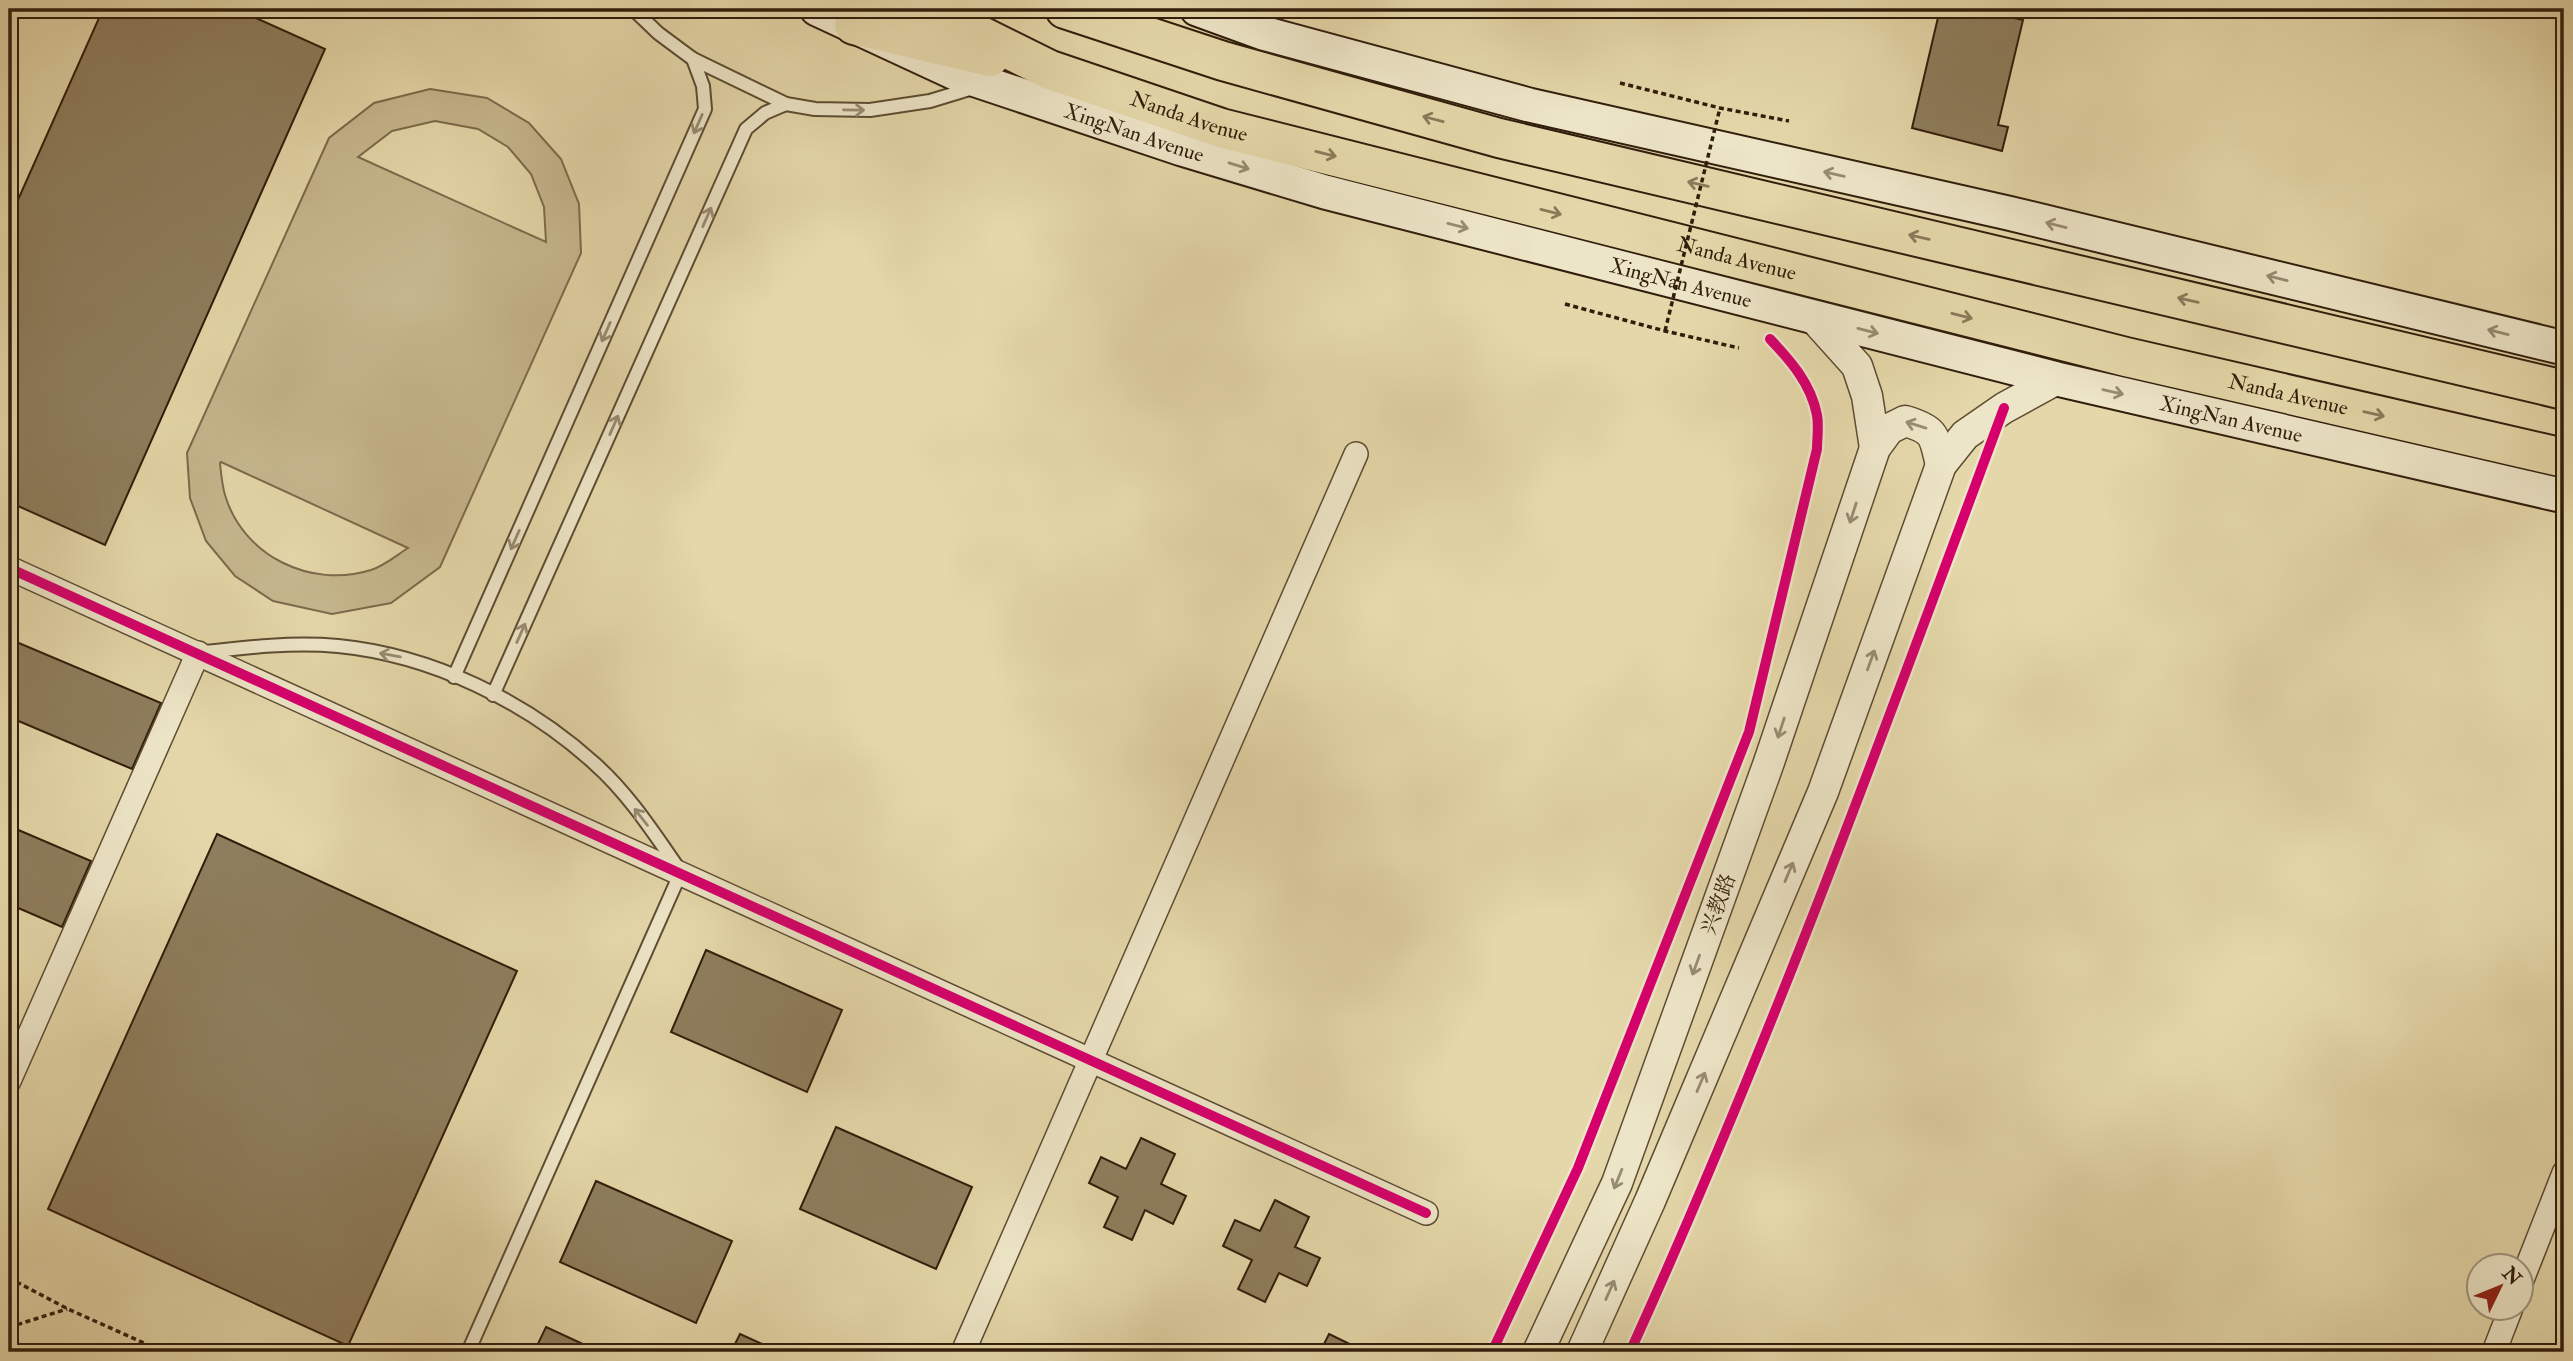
<svg xmlns="http://www.w3.org/2000/svg" width="2573" height="1361" font-family="'IM FELL Double Pica','Noto Serif SC',serif">
	<rect width="100%" height="100%" fill="#e4d7a9"/>
	<filter id="stains"><feTurbulence type="fractalNoise" baseFrequency=".00286" numOctaves="4"/><feColorMatrix values="0 0 0 0 .2 0 0 0 0 .09 0 0 0 0 .02 0 0 0 .5 -.17"/></filter>
	<radialGradient id="worn" r=".72"><stop offset=".6" stop-color="#630" stop-opacity="0"/><stop offset="1" stop-color="#630" stop-opacity=".3"/></radialGradient>
	<path fill="#c6b78e" stroke="#7c6a4c" stroke-width="2" fill-rule="evenodd" d="M430,89L487,98L529,123L561,159L579,204L581,253L440,567L391,603L332,614L273,601L235,576L206,541L190,498L187,453L329,138L374,103ZM435,121L478,129L508,147L531,174L544,207L546,242L358,157L392,131ZM220,463L221,462L408,548C397,555 384,566 371,570C311,589 243,556 225,495C222,485 221,473 220,463Z"/>
	<g fill="#8e7e5d" stroke="#311d0b" stroke-width="2">
		<polygon points="103,9 236,9 325,49 105,545 9,502 9,220"/>
		<polygon points="1940,9 1975,9 2023,20 1998,125 2008,127 2002,151 1912,128"/>
		<polygon points="14,641 161,703 132,769 9,717 9,654"/>
		<polygon points="9,826 91,861 62,927 9,904"/>
		<polygon points="217,834 517,971 348,1346 48,1209"/>
		<polygon points="706,950 842,1010 807,1092 671,1032"/>
		<polygon points="836,1127 972,1187 936,1269 800,1209"/>
		<polygon points="1141,1138 1175,1154 1161,1184 1186,1196 1173,1224 1145,1210 1132,1240 1104,1227 1118,1197 1089,1183 1101,1157 1126,1169"/>
		<polygon points="596,1181 732,1241 696,1323 560,1262"/>
		<polygon points="1275,1200 1309,1217 1295,1247 1320,1258 1307,1286 1279,1273 1265,1302 1238,1289 1252,1260 1223,1246 1235,1220 1260,1231"/>
		<polygon points="546,1327 600,1352 534,1352"/>
		<polygon points="740,1334 780,1352 731,1352"/>
		<polygon points="1329,1334 1366,1352 1320,1352"/>
	</g>
	<g fill="none" stroke-linecap="round" stroke-linejoin="round">
		<g stroke="#5e4c32" stroke-width="16">
			<g id="service">
				<polyline points="633,9 658,33 693,59 786,104 815,109 870,110 930,101 976,87"/>
				<path d="M205,652C249,647 293,642 338,646C431,655 526,701 595,764C629,794 655,835 681,872L468,1352"/>
				<polyline points="454,677 705,109 703,86 693,59"/>
				<polyline points="493,695 746,129 765,113 786,104"/>
			</g>
		</g>
		<g stroke="#5e4c32" stroke-width="26">
			<g id="minor">
				<path d="M9,568C483,780 953,1000 1426,1213"/>
				<polyline points="9,1081 198,653"/>
				<polyline points="2520,1285 2564,1173"/>
				<polyline points="963,1352 1356,454"/>
				<polyline points="2494,1352 2511,1308"/>
			</g>
		</g>
		<g stroke="#5e4c32" stroke-width="33">
			<g id="tertiary">
				<polyline points="1813,317 1857,366 1867,396 1875,448"/>
				<path d="M1538,1352L1617,1183L1768,765L1875,448L1889,429L1905,421C1936,430 1934,436 1941,465"/>
				<polyline points="1582,1352 1650,1201 1823,792 1941,465 1965,435 2004,408 2057,379"/>
			</g>
		</g>
		<g stroke="#311d0b" stroke-width="37">
			<g id="secondary">
				<path id="s1" d="M817,9L955,73L1182,149L1325,192L2057,379L2564,496"/>
				<polyline points="1197,9 1263,33 1529,105 2008,213 2564,348"/>
			</g>
		</g>
		<g stroke="#311d0b" stroke-width="42">
			<g id="trunk">
				<path id="s2" d="M927,9L1050,70L1221,128L2126,357L2564,458"/>
				<polyline points="1065,9 1223,61 1499,138 2564,390"/>
				<polyline points="854,25 990,57"/>
			</g>
		</g>
		<g stroke="#311d0b" stroke-width="3.5" stroke-dasharray="5 3.5" stroke-linecap="butt">
			<polyline points="1620,83 1720,108 1789,121"/>
			<polyline points="1565,304 1665,331 1739,348"/>
			<polyline points="9,1278 68,1309 164,1352"/>
			<polyline points="9,1324 16,1325 67,1309"/>
		</g>
		<use href="#service" stroke="#ede5c7" stroke-width="12"/>
		<use href="#minor" stroke="#ede5c7" stroke-width="23"/>
		<use href="#tertiary" stroke="#ede5c7" stroke-width="30"/>
		<use href="#secondary" stroke="#ede5c7" stroke-width="33"/>
		<use href="#trunk" stroke="#e4d7a9" stroke-width="38"/>
		<polyline stroke="#311d0b" stroke-width="3.5" stroke-dasharray="5 3.5" stroke-linecap="butt" points="1665,331 1720,108"/>
		<g stroke="#ede5c7" stroke-width="15">
			<g id="cycleway">
				<path d="M9,568C483,780 953,1000 1426,1213"/>
				<path d="M1492,1352L1578,1168L1749,732L1817,449C1817,439 1819,426 1817,415C1811,384 1791,361 1770,339"/>
				<path d="M1630,1352C1770,1044 1886,726 2004,408"/>
			</g>
		</g>
		<use href="#cycleway" stroke="#d6006c" stroke-width="10"/>
	</g>
	<defs><path id="oneway-shaft" d="M-6 0H5M1.5-3L5.5 0L1.5 3" fill="none" stroke-width="1.6" stroke-linecap="round" stroke-linejoin="round" transform="scale(1.75)"/></defs>
	<g stroke="#988b72">
		<use href="#oneway-shaft" transform="translate(854 110) rotate(1)"/>
		<use href="#oneway-shaft" transform="translate(698 124) rotate(114)"/>
		<use href="#oneway-shaft" transform="translate(1239 166) rotate(17)"/>
		<use href="#oneway-shaft" transform="translate(1834 174) rotate(-167)"/>
		<use href="#oneway-shaft" transform="translate(707 217) rotate(-66)"/>
		<use href="#oneway-shaft" transform="translate(2056 225) rotate(-166)"/>
		<use href="#oneway-shaft" transform="translate(1458 226) rotate(14)"/>
		<use href="#oneway-shaft" transform="translate(2277 278) rotate(-166)"/>
		<use href="#oneway-shaft" transform="translate(1868 331) rotate(14)"/>
		<use href="#oneway-shaft" transform="translate(606 332) rotate(114)"/>
		<use href="#oneway-shaft" transform="translate(2498 332) rotate(-166)"/>
		<use href="#oneway-shaft" transform="translate(2113 392) rotate(13)"/>
		<use href="#oneway-shaft" transform="translate(614 425) rotate(-66)"/>
		<use href="#oneway-shaft" transform="translate(1916 425) rotate(-163)"/>
		<use href="#oneway-shaft" transform="translate(1853 513) rotate(108)"/>
		<use href="#oneway-shaft" transform="translate(515 540) rotate(114)"/>
		<use href="#oneway-shaft" transform="translate(521 633) rotate(-66)"/>
		<use href="#oneway-shaft" transform="translate(390 655) rotate(-170)"/>
		<use href="#oneway-shaft" transform="translate(1871 660) rotate(-70)"/>
		<use href="#oneway-shaft" transform="translate(1781 728) rotate(108)"/>
		<use href="#oneway-shaft" transform="translate(641 817) rotate(-128)"/>
		<use href="#oneway-shaft" transform="translate(1789 872) rotate(-67)"/>
		<use href="#oneway-shaft" transform="translate(1696 965) rotate(110)"/>
		<use href="#oneway-shaft" transform="translate(1701 1082) rotate(-67)"/>
		<use href="#oneway-shaft" transform="translate(1618 1179) rotate(112)"/>
		<use href="#oneway-shaft" transform="translate(1610 1290) rotate(-66)"/>
	</g>
	<g stroke="#8a7a5a">
		<use href="#oneway-shaft" transform="translate(1433 119) rotate(-165)"/>
		<use href="#oneway-shaft" transform="translate(1326 154) rotate(14)"/>
		<use href="#oneway-shaft" transform="translate(1698 184) rotate(-167)"/>
		<use href="#oneway-shaft" transform="translate(1551 212) rotate(14)"/>
		<use href="#oneway-shaft" transform="translate(1919 237) rotate(-167)"/>
		<use href="#oneway-shaft" transform="translate(2188 300) rotate(-167)"/>
		<use href="#oneway-shaft" transform="translate(1962 316) rotate(14)"/>
		<use href="#oneway-shaft" transform="translate(2374 414) rotate(13)"/>
	</g>
	<g text-anchor="middle" stroke-width="5" stroke-linejoin="round" paint-order="stroke">
		<g font-size="21" fill="#311d0b" stroke="#ede5c7">
			<text dy="7" stroke="none"><textPath href="#s2" startOffset="284">Nanda Avenue</textPath></text>
			<text dy="7" stroke="none"><textPath href="#s1" startOffset="341">XingNan Avenue</textPath></text>
			<text dy="7" stroke="none"><textPath href="#s2" startOffset="850">Nanda Avenue</textPath></text>
			<text dy="7" stroke="none"><textPath href="#s1" startOffset="908">XingNan Avenue</textPath></text>
			<text dy="7" stroke="none"><textPath href="#s2" startOffset="1418">Nanda Avenue</textPath></text>
			<text dy="7" stroke="none"><textPath href="#s1" startOffset="1475">XingNan Avenue</textPath></text>
			<text transform="translate(1718 904) rotate(-70)" y="7">兴教路</text>
		</g>
	</g>
	<rect width="2573" height="1361" fill="none" stroke="#e4d7a9" stroke-width="35"/>
	<rect x="10" y="10" width="2552" height="1340" fill="none" stroke="#311d0b" stroke-width="3.5"/>
	<rect x="18" y="18" width="2538" height="1326" fill="none" stroke="#311d0b" stroke-width="2"/>
	<g transform="translate(2500 1287) rotate(47)"><circle r="33" fill="#ede5c7" stroke="#a2957c" stroke-width="2"/>
	<path d="M0-5L12 26L0 18L-12 26Z" fill="#8f2418"/>
	<text y="-10" font-size="19" font-weight="bold" text-anchor="middle" fill="#311d0b">N</text>
	</g>
	<rect width="100%" height="100%" filter="url(#stains)"/>
	<rect width="100%" height="100%" fill="url(#worn)"/>
</svg>
